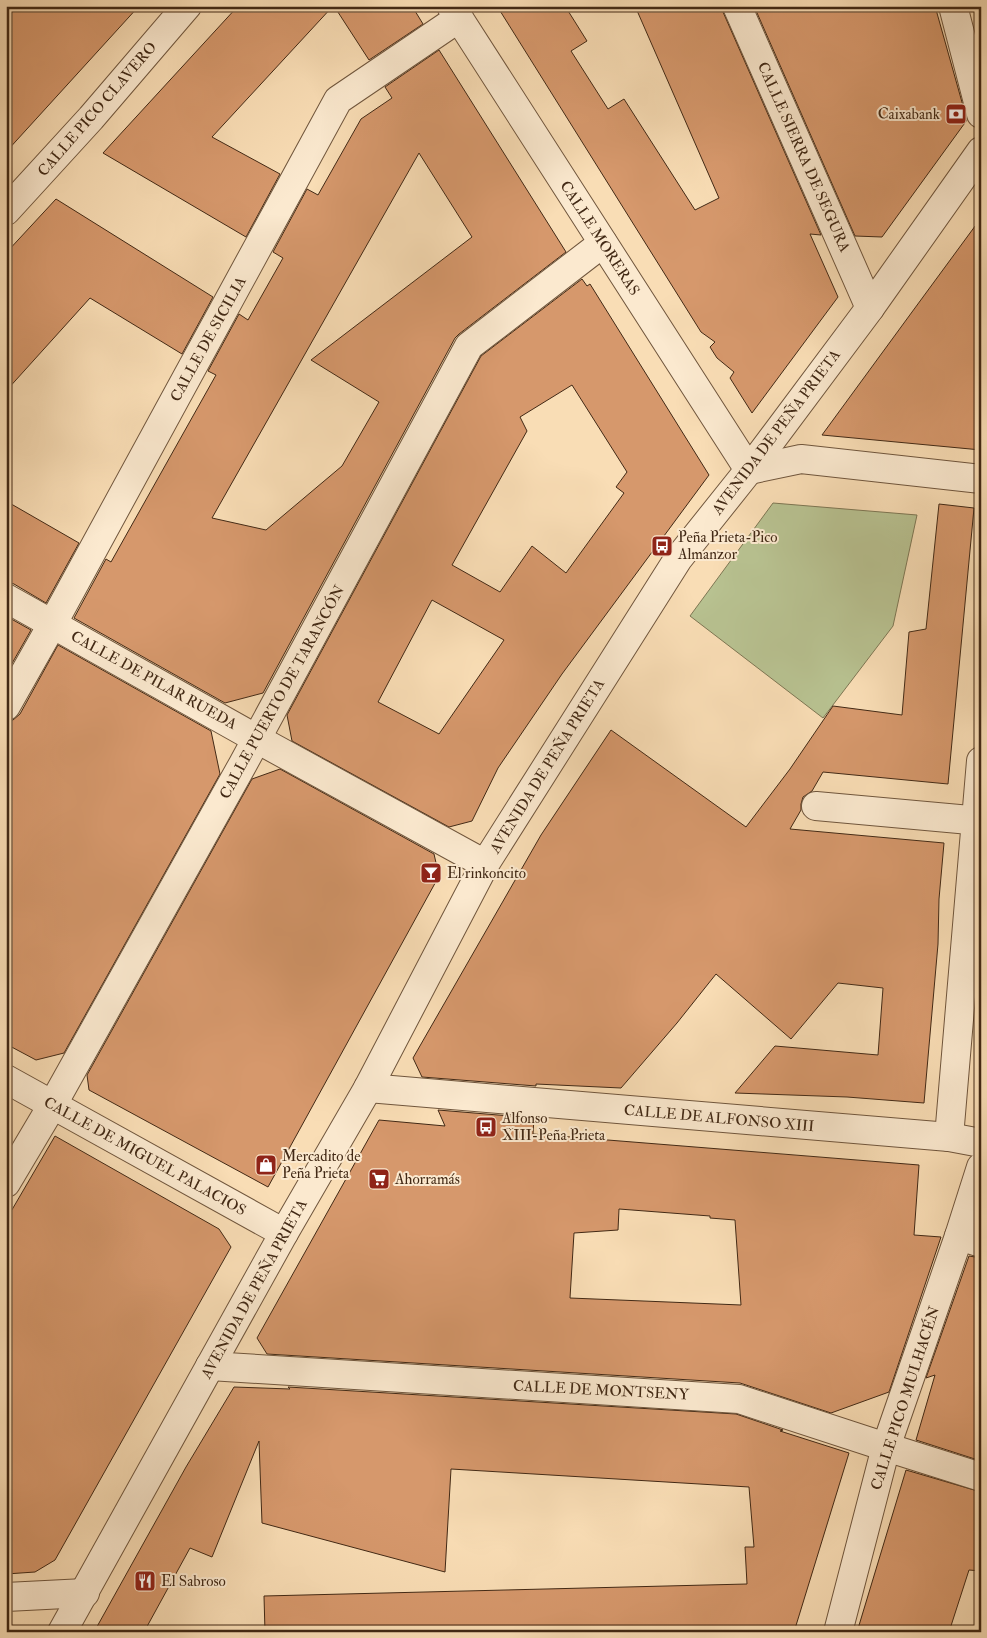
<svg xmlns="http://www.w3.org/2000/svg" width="987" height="1638" font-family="'IM FELL Double Pica',serif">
	<rect width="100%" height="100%" fill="#f9ddb5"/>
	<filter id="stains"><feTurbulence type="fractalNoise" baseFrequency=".004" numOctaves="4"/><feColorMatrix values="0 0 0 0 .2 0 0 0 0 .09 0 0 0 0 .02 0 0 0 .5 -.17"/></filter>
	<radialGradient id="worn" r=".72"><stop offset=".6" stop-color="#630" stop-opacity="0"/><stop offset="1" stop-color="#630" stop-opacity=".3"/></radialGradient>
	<polygon fill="#b8c291" stroke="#7d7653" points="773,503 917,515 893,626 823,718 690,616"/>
	<g fill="#d6986c" stroke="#422915" fill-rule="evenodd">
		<polygon points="6,6 139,6 6,152"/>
		<polygon points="238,6 333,6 212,137 280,174 246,237 103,153"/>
		<polygon points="334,6 412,6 423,24 369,60"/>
		<polygon points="497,6 565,6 587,41 571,51 608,109 624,99 695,210 719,198 635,6 722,6 723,12 821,235 810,234 838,297 752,413 730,378 734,372 717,358 710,347 715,342 701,332"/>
		<polygon points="754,6 935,6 967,120 882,237 855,236"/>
		<path d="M439,50L566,252L459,334L455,338L263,693L225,703L74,618L106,559L111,562L216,375L208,371L239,314L248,320L283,258L273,252L307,189L318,195L361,119L392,98L385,87ZM419,153L472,237L311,360L379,402L342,466L266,530L212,518Z"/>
		<polygon points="56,199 213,297 182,354 90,298 6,391 6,253"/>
		<polygon points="981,218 981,450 822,435 912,312"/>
		<path d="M582,279L587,286L590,284L709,475L562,674L498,768L472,821L449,827L292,741L287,715L481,356ZM572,385L627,472L616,487L624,493L566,573L532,546L500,592L452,565L527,431L520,417ZM432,600L504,640L439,734L378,702Z"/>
		<polygon points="6,501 79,543 46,603 14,584 6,582"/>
		<polygon points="939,504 974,508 948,784 823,772 812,791 803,797 801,804 801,810 790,829 944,843 939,899 938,944 924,1103 847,1097 735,1093 775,1046 878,1055 883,988 838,983 791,1039 716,974 677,1023 621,1088 536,1084 536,1086 422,1077 413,1058 541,835 611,730 746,827 790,769 833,706 902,715 909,632 926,629"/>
		<polygon points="6,616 31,630 6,674"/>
		<polygon points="58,645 211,731 220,774 64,1053 36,1060 6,1044 6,722 13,720 20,714"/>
		<polygon points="280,769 434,854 439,876 268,1187 89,1090 87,1075 252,779"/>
		<path d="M438,1110L534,1118L533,1134L919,1165L914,1235L941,1237L889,1392L831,1413L740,1383L267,1354L257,1338L379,1120L445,1126ZM619,1209L710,1216V1218L735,1220L741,1305L570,1298L574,1233L618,1230Z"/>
		<polygon points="55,1136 219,1229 231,1247 55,1560 35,1572 6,1574 6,1220"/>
		<polygon points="969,1256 981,1258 981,1461 916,1440 935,1375 926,1378"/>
		<polygon points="234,1387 290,1389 288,1387 736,1414 783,1430 780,1431 849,1453 794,1632 265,1632 264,1596 747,1584 745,1547 754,1547 749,1487 451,1469 445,1572 262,1523 259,1441 212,1557 190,1548 144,1632 94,1632 186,1467"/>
		<polygon points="906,1470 981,1492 981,1571 969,1570 949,1632 857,1632"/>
	</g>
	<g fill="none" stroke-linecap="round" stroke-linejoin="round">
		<g stroke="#70563d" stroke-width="30">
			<g id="minor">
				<polyline points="451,6 749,470"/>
				<polyline points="737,6 870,308"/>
				<polyline points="953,6 981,114"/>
				<polyline points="6,211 91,118 187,6"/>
				<polyline points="749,470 801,459 981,479"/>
				<polyline points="6,598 257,739 485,864"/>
				<polyline points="6,706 53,623 338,100 459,18"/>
				<polyline points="816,806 981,821"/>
				<polyline points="6,1079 284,1233"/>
				<polyline points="368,1088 949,1137 981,1143"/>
				<polyline points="949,1137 981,761"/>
				<polyline points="6,1183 53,1104 243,764 469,346 603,243"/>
				<polyline points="959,1236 981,1243"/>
				<polyline points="210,1366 739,1399 886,1447 981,1477"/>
				<polyline points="6,1597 85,1593"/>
				<polyline points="62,1632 284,1233 368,1088 485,864 678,559 749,470 870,308 981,151"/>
				<polyline points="838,1632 886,1447 959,1236 981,1167"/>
			</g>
		</g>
		<use href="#minor" stroke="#fbe9cf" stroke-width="28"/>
	</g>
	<defs>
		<g id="bank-square" transform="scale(1.125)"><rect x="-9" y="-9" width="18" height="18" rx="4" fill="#8f2418" stroke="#fbe9cf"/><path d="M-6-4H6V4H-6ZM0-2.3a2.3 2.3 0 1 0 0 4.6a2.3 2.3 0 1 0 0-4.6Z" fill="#fff"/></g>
		<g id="bus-square" transform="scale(1.125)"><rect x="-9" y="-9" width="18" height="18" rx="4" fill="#8f2418" stroke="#fbe9cf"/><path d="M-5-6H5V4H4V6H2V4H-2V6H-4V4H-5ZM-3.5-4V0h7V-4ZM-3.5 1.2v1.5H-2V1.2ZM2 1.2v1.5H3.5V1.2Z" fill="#fff"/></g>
		<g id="bar-square" transform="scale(1.125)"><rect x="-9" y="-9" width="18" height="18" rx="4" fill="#8f2418" stroke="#fbe9cf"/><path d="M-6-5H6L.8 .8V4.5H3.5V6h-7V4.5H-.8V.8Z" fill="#fff"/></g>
		<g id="shop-square" transform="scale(1.125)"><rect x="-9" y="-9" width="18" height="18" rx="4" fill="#8f2418" stroke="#fbe9cf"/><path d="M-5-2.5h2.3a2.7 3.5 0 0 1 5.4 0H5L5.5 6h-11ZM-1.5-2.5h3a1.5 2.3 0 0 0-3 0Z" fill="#fff"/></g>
		<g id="supermarket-square" transform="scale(1.125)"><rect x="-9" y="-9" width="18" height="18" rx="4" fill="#8f2418" stroke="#fbe9cf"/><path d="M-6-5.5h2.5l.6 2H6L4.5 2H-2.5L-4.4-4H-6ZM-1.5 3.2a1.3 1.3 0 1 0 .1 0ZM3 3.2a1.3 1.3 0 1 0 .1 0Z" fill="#fff"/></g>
		<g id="restaurant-square" transform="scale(1.125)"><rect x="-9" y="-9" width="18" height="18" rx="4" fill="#8f2418" stroke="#fbe9cf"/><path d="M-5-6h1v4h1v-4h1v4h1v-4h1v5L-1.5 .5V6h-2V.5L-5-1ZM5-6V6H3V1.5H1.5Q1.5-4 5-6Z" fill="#fff"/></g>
	</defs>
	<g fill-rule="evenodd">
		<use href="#bank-square" x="956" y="114"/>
		<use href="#bus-square" x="662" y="546"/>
		<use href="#bar-square" x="431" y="873"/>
		<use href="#bus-square" x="486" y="1127"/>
		<use href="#shop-square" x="266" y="1165"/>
		<use href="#supermarket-square" x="379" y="1179"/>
		<use href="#restaurant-square" x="145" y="1581"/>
	</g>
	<g text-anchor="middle" stroke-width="4" stroke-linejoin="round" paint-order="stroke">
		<g font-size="15" fill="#422915" stroke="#fbe9cf">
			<text transform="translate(97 109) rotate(-49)" y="5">CALLE PICO CLAVERO</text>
			<text transform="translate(804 157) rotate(66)" y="5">CALLE SIERRA DE SEGURA</text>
			<text transform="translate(600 238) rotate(57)" y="5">CALLE MORERAS</text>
			<text transform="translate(208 339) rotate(-61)" y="5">CALLE DE SICILIA</text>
			<text transform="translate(776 432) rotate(-53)" y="5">AVENIDA DE PEÑA PRIETA</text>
			<text transform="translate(154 680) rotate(29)" y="5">CALLE DE PILAR RUEDA</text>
			<text transform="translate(282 692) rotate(-61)" y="5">CALLE PUERTO DE TARANCÓN</text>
			<text transform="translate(547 766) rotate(-58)" y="5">AVENIDA DE PEÑA PRIETA</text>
			<text transform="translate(719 1118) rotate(5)" y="5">CALLE DE ALFONSO XIII</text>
			<text transform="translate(145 1156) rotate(29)" y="5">CALLE DE MIGUEL PALACIOS</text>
			<text transform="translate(254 1289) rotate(-61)" y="5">AVENIDA DE PEÑA PRIETA</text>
			<text transform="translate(601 1390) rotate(3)" y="5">CALLE DE MONTSENY</text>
			<text transform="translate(905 1398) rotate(-72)" y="5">CALLE PICO MULHACÉN</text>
		</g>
		<g font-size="15" fill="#422915" stroke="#fbe9cf" text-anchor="start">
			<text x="940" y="119" text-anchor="end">Caixabank</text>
			<text x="678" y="542">Peña Prieta-Pico<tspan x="678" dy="17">Almanzor</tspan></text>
			<text x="447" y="878">El rinkoncito</text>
			<text x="502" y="1123">Alfonso<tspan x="502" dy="17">XIII-Peña Prieta</tspan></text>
			<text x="282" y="1161">Mercadito de<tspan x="282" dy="17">Peña Prieta</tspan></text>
			<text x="395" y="1184">Ahorramás</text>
			<text x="161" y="1586">El Sabroso</text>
		</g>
	</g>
	<rect width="987" height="1638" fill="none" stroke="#f9ddb5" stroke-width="25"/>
	<rect x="8" y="8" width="972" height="1623" fill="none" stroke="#422915" stroke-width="2.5"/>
	<rect x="12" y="12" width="962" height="1613" fill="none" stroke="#422915"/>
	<rect width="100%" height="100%" filter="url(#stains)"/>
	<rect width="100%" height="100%" fill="url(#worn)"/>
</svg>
